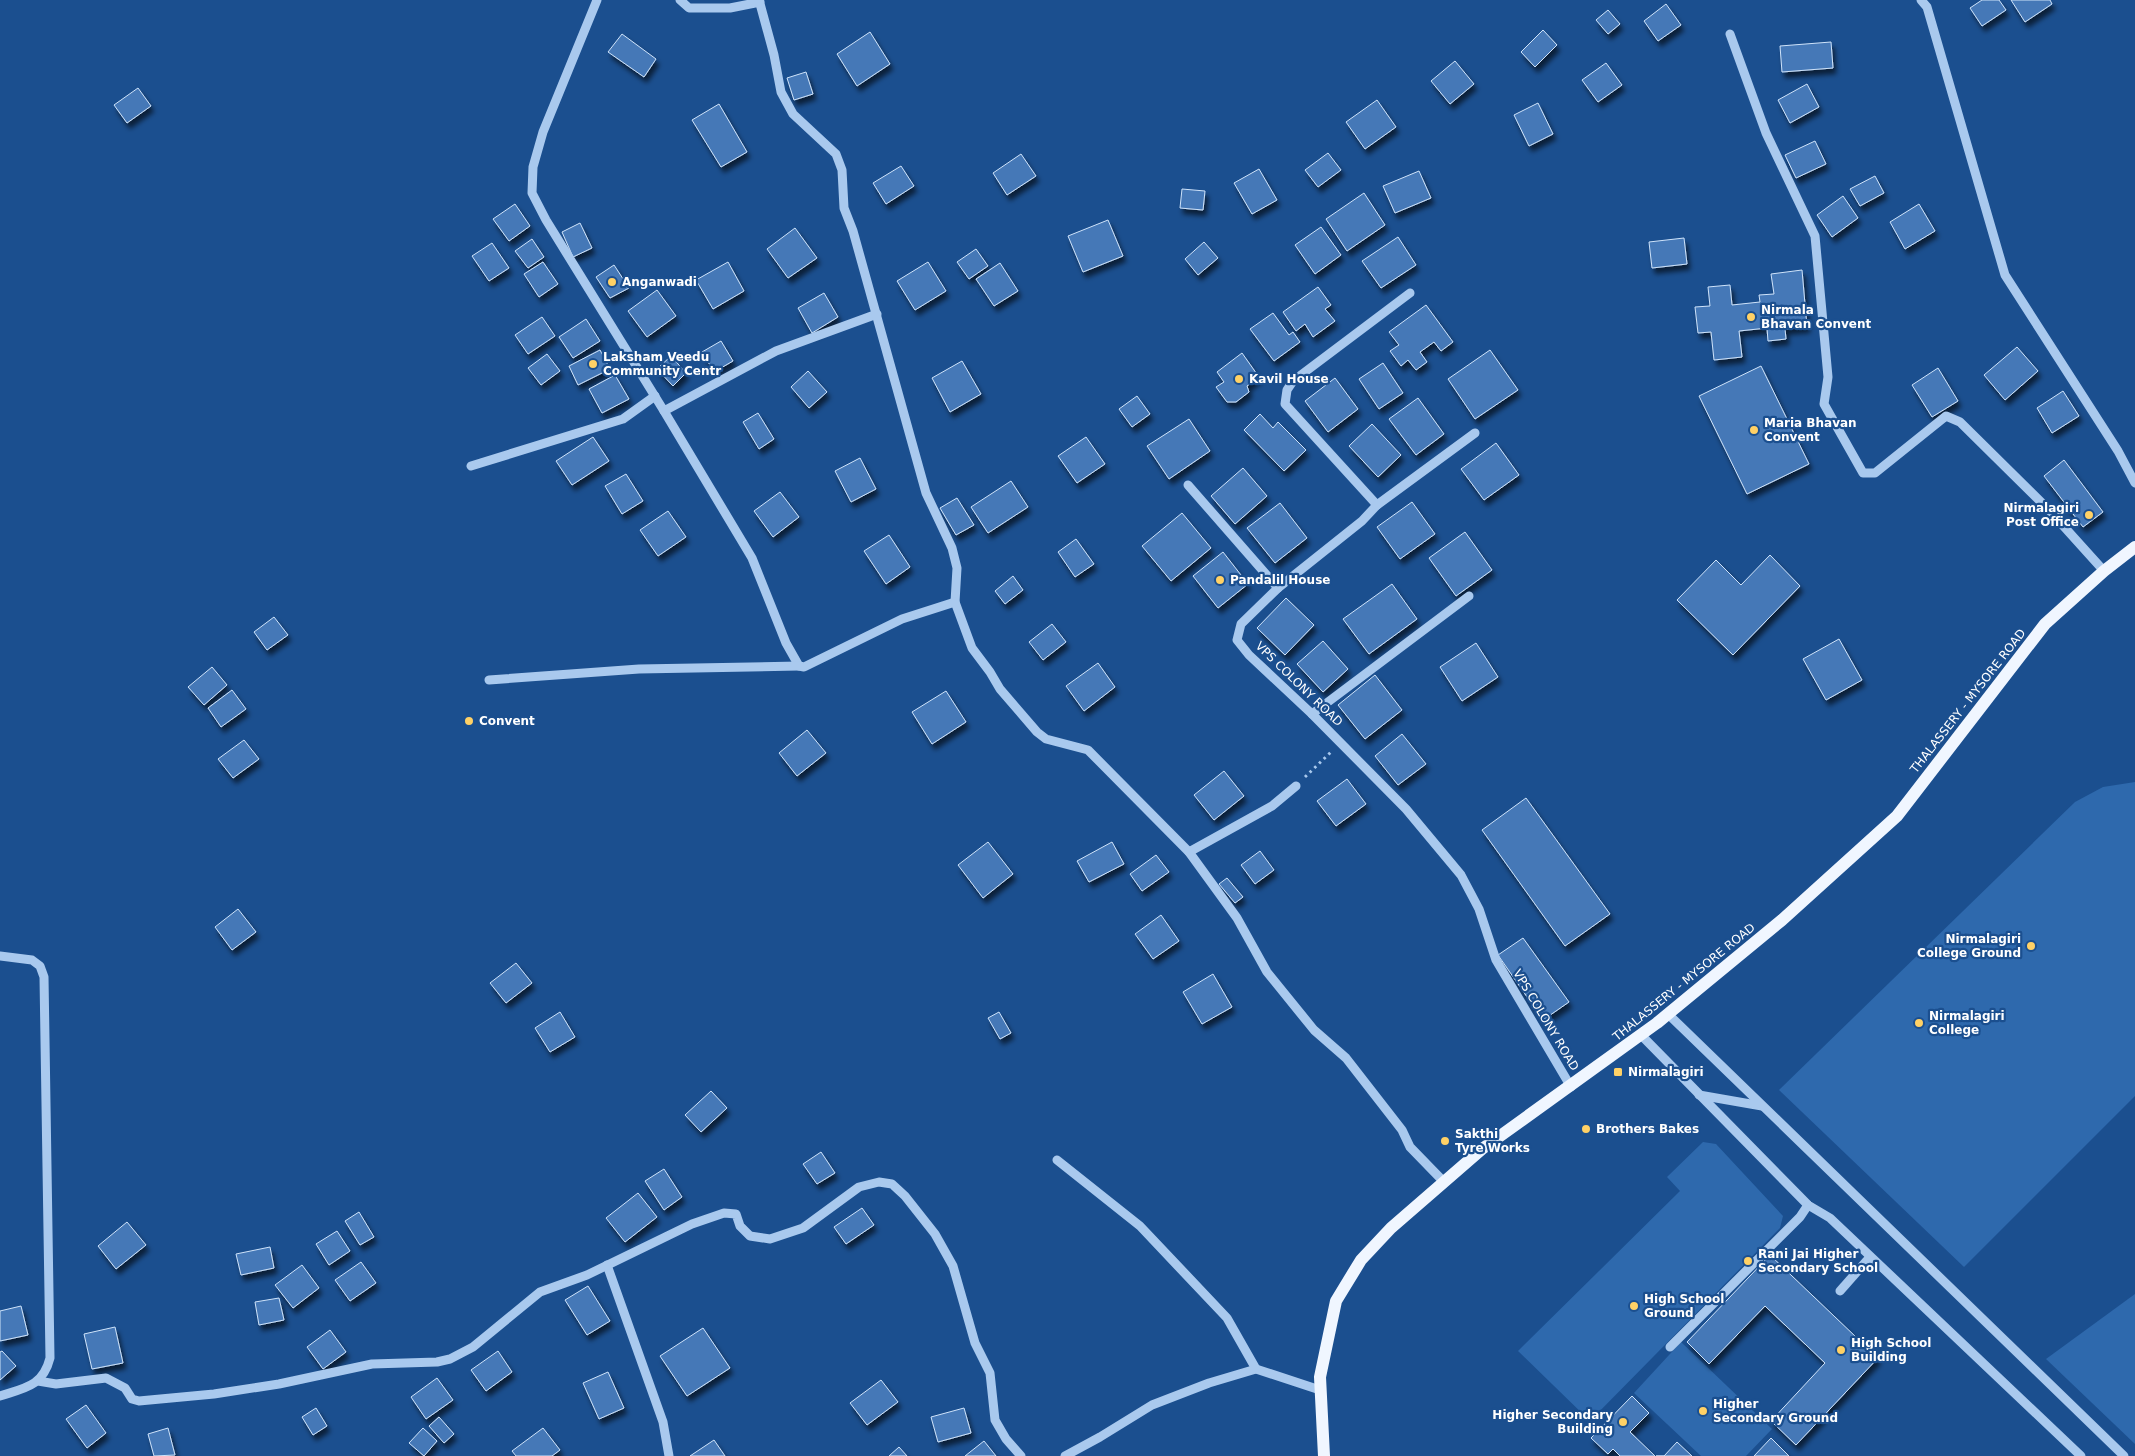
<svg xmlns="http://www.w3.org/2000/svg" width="2135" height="1456" font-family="'DejaVu Sans',sans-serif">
	<defs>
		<filter id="shadow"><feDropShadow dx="3" dy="5.5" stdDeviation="2.5" flood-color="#0009"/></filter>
	</defs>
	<rect width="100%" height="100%" fill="#1b4f8f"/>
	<g fill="#2e69ad">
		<polygon points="2135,782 2135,1096 1964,1267 1779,1090 2075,802 2103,787"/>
		<polygon points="1703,1142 1716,1144 1783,1216 1780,1228 1590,1421 1518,1351 1680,1191 1667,1177"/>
		<polygon points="2135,1294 2135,1444 2046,1359"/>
		<polygon points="1681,1342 1772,1429 1746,1456 1701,1456 1634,1393"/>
	</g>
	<g fill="#4478b7" stroke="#cfe3fa" filter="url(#shadow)">
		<polygon points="1982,0 1999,0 2006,10 1982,26 1970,8"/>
		<polygon points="2011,0 2050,0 2052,4 2025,22"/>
		<polygon points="1666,4 1681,25 1658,41 1644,21"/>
		<polygon points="1608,10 1620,24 1608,34 1596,20"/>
		<polygon points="1543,30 1557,45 1535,67 1521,52"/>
		<polygon points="870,32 890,64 857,86 837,54"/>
		<polygon points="622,34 656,59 644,77 608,52"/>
		<polygon points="1831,42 1833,68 1782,72 1780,46"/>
		<polygon points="1455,61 1474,84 1450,104 1431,81"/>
		<polygon points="1606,63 1622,85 1598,102 1582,80"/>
		<polygon points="806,72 813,94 794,100 787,78"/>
		<polygon points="1807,84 1819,107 1790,123 1778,100"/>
		<polygon points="138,88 151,106 127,123 114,105"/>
		<polygon points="1377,100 1396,127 1365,149 1346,122"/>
		<polygon points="1538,103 1553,134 1529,146 1514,115"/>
		<polygon points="719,104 747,152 721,167 692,120"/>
		<polygon points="1815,141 1826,164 1796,178 1785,155"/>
		<polygon points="1328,153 1341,170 1318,187 1305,170"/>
		<polygon points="1021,154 1036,176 1007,195 993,173"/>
		<polygon points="901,166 914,186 886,204 873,183"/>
		<polygon points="1259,169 1277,200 1252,214 1234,183"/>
		<polygon points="1419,171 1431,198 1395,213 1383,186"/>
		<polygon points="1875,176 1884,193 1860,206 1850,189"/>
		<polygon points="1182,189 1205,191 1203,210 1180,208"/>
		<polygon points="1364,193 1385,225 1347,251 1326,219"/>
		<polygon points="1843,196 1858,218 1832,237 1817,215"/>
		<polygon points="515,204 530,226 509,241 493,219"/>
		<polygon points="1919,204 1935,231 1905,249 1890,222"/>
		<polygon points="1108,220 1123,256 1083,272 1068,236"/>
		<polygon points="580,223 592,248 573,257 562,232"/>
		<polygon points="1321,227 1341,255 1315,274 1295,245"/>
		<polygon points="795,228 817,258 788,278 767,249"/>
		<polygon points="1398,237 1416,265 1381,288 1362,261"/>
		<polygon points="1684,238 1687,264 1652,268 1649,242"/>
		<polygon points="532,239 544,257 528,268 515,251"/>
		<polygon points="1204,242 1218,258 1198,275 1185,259"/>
		<polygon points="492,243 509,268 489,281 472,256"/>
		<polygon points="976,249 988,266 969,279 957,262"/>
		<polygon points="543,262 558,284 539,297 524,274"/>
		<polygon points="728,262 744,291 713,309 696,280"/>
		<polygon points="928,262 946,291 915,310 897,281"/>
		<polygon points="1000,263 1018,291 994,306 976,279"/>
		<polygon points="614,265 629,288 610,298 596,277"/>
		<polygon points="1802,270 1807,327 1785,329 1786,339 1768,341 1767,328 1739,331 1742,357 1714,360 1711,332 1698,333 1695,307 1710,306 1708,287 1730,285 1732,305 1760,302 1759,295 1774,294 1771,274"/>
		<polygon points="1318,287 1331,305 1325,309 1335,321 1313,337 1305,324 1296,331 1283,312"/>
		<polygon points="657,290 676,316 647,337 628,311"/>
		<polygon points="824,293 838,317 812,333 798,308"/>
		<polygon points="1426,305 1453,342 1441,351 1434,342 1420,352 1427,362 1416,370 1408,360 1401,366 1390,351 1399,345 1389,332"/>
		<polygon points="1273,313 1289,335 1293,332 1300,342 1274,361 1250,329"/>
		<polygon points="542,317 555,336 528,354 515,335"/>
		<polygon points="586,319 600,341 573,358 559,337"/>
		<polygon points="721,341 733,361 714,372 702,352"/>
		<polygon points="2017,347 2038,371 2005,400 1984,375"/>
		<polygon points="600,350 610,369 578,385 569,366"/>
		<polygon points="1490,350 1518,390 1475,419 1448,379"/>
		<polygon points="1242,353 1259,377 1247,386 1249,392 1236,402 1227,402 1216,387 1224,382 1217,372"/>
		<polygon points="547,354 560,371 541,385 528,368"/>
		<polygon points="671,356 686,373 673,386 657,369"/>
		<polygon points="962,361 981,394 950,412 932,378"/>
		<polygon points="1383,363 1403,393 1379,409 1359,379"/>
		<polygon points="1761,366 1809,464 1747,494 1699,396"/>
		<polygon points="1938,368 1958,401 1932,417 1912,385"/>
		<polygon points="808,371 827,392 809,408 791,387"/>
		<polygon points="615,375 629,399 602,413 589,389"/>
		<polygon points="1335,378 1358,409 1328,432 1305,401"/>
		<polygon points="2063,391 2079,416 2052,433 2037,408"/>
		<polygon points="1137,396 1150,414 1132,427 1119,409"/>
		<polygon points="1418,398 1444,434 1416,455 1389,419"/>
		<polygon points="758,413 774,439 759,449 743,422"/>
		<polygon points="1260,414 1273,428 1278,422 1306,450 1284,471 1244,430"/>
		<polygon points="1189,419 1210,451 1169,479 1147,446"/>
		<polygon points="1372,424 1401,455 1378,477 1349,446"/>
		<polygon points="593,437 609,461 572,485 556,461"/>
		<polygon points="1086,437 1105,464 1077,483 1058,456"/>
		<polygon points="1496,443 1519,475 1484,500 1461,469"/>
		<polygon points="860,458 876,489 851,502 835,471"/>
		<polygon points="2064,460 2103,512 2083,527 2044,476"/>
		<polygon points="1243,468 1267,496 1235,524 1211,496"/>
		<polygon points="626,474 643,501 622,514 605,486"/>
		<polygon points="1011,481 1028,507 988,533 971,507"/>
		<polygon points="780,492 799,517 773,537 754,511"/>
		<polygon points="957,498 974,525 956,535 940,508"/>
		<polygon points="1412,502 1435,534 1400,559 1377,527"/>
		<polygon points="1280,503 1307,538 1275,563 1247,528"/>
		<polygon points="668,511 686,537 658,556 640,530"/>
		<polygon points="1182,513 1211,548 1171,581 1142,546"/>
		<polygon points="1465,532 1492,570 1456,596 1429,558"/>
		<polygon points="889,535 910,567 886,584 864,551"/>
		<polygon points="1076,539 1094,564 1075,577 1058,552"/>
		<polygon points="1223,552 1248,584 1218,608 1193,576"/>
		<polygon points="1770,555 1800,586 1733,655 1677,600 1716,560 1741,585"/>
		<polygon points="1013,576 1023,590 1005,604 995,591"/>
		<polygon points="1392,584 1417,619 1369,654 1343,619"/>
		<polygon points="1286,598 1314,625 1285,655 1257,628"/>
		<polygon points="274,617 288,635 267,650 254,632"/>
		<polygon points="1052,624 1066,642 1043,660 1029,642"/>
		<polygon points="1839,639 1862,680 1826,700 1803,659"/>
		<polygon points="1323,641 1348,669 1323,692 1297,664"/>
		<polygon points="1476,643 1498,677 1462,701 1440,667"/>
		<polygon points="1098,663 1115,687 1084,711 1066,686"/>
		<polygon points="212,667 227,685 204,705 188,687"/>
		<polygon points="1375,675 1402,710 1365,739 1338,705"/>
		<polygon points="232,690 246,709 221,727 208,708"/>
		<polygon points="946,691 966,722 932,744 912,712"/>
		<polygon points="807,730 826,753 797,776 779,753"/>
		<polygon points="1402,734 1426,764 1398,785 1375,756"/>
		<polygon points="244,740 259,759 233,778 218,759"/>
		<polygon points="1224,771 1244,796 1214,820 1194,795"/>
		<polygon points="1347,779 1366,804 1336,826 1317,801"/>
		<polygon points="1526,798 1610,914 1565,946 1482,830"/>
		<polygon points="988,842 1013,874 983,898 958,865"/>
		<polygon points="1112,842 1124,864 1089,882 1077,861"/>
		<polygon points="1260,851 1274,870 1255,884 1241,865"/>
		<polygon points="1156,855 1169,872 1142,891 1130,874"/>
		<polygon points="1227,878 1243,897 1235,903 1219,884"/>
		<polygon points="238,909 256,932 232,950 215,927"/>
		<polygon points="1161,915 1179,941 1153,959 1135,934"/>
		<polygon points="1523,938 1569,1002 1543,1020 1498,955"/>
		<polygon points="516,963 532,983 506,1003 490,983"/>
		<polygon points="1213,974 1232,1007 1202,1024 1183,992"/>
		<polygon points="560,1012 575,1037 550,1052 535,1028"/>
		<polygon points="999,1012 1011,1033 1000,1039 988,1018"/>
		<polygon points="711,1091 727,1108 701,1132 685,1115"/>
		<polygon points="821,1152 835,1173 817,1184 803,1164"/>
		<polygon points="664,1169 682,1197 664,1210 645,1181"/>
		<polygon points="638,1193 657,1217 625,1242 606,1218"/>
		<polygon points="862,1208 874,1225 846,1244 834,1227"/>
		<polygon points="359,1212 374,1237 360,1245 345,1221"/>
		<polygon points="127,1222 146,1245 116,1269 98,1246"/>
		<polygon points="337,1231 350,1251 329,1265 316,1244"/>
		<polygon points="270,1247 274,1268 241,1275 236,1254"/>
		<polygon points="1770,1255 1878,1358 1796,1445 1771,1421 1825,1363 1765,1306 1709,1364 1687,1342"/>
		<polygon points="361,1262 376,1283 350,1301 335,1280"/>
		<polygon points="302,1265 319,1288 293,1308 275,1285"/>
		<polygon points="588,1286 610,1321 587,1335 565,1300"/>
		<polygon points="279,1298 284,1320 259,1325 255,1302"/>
		<polygon points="21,1306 28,1335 0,1341 0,1311"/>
		<polygon points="115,1327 123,1363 92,1369 84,1334"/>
		<polygon points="703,1328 730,1368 687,1396 660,1356"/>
		<polygon points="330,1330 346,1352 323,1369 307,1347"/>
		<polygon points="2,1351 16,1366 0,1380 0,1352"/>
		<polygon points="498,1351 512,1372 486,1391 471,1370"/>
		<polygon points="608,1372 624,1408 599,1419 583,1383"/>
		<polygon points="437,1378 453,1400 426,1419 411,1397"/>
		<polygon points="881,1380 898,1402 867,1425 850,1403"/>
		<polygon points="1632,1396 1649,1413 1630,1432 1655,1456 1620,1456 1613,1449 1608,1454 1591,1438"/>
		<polygon points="86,1405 106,1433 87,1448 66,1419"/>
		<polygon points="316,1408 327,1426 313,1435 302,1417"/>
		<polygon points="964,1408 971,1433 938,1442 931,1417"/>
		<polygon points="439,1417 454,1434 444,1443 429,1426"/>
		<polygon points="168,1428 175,1455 154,1456 148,1434"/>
		<polygon points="423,1428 437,1441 424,1456 409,1443"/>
		<polygon points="543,1428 560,1450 552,1456 516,1456 512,1451"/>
		<polygon points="1771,1438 1789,1456 1754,1456"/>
		<polygon points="714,1440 725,1456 690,1456"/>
		<polygon points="984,1441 996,1456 965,1456"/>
		<polygon points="1677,1442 1692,1456 1656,1456 1664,1456"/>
		<polygon points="899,1447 907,1456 889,1456"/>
	</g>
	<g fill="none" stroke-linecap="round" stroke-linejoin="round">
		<polyline stroke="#a9c9ee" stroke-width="3" stroke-dasharray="2.5 4" stroke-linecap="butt" points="1305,777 1331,752"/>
		<g stroke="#a9c9ee" stroke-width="9">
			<polyline points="597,0 543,132 533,167 532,193 546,220 664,411 776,351 877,314"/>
			<polyline points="680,0 689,8 730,8 760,2"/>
			<polyline points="759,0 774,55 781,92 793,114 836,154 842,170 844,208 853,231 926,493 952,548 957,568 955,602 972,648 990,672 1000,689 1037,732 1046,739 1088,750 1189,852 1237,918 1267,972 1314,1030 1346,1058 1402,1130 1410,1147 1444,1182"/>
			<polyline points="1921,0 1927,7 2005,275 2118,451 2135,483"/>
			<polyline points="1730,34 1766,133 1815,236 1828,377 1824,404 1863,473 1875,473 1946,416 1960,422 2049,510 2104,571"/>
			<polyline points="1410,293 1293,381 1287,390 1285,404 1377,505 1362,521 1278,588 1241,624 1237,640 1249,655 1312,714 1406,809 1461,875 1479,909 1496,960 1571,1087"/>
			<polyline points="664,411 752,558 786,643 799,666 804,667 902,619 955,602"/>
			<polyline points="471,466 623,419 655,396"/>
			<polyline points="1188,485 1278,588"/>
			<polyline points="1377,505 1475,433"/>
			<polyline points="489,680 639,669 799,666"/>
			<polyline points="1312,714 1469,596"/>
			<polyline points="1189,852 1272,806 1296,786"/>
			<path d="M0,956L32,960L40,966L44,977L50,1358C43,1386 25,1388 0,1396"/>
			<polyline points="1668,1014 2124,1456"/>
			<polyline points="1642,1036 1808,1205 1830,1218 2081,1456"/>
			<polyline points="1699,1095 1762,1106"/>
			<polyline points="1057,1160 1140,1226 1227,1318 1256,1369"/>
			<polyline points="607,1265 663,1422 669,1456"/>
			<polyline points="1840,1291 1870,1257"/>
			<polyline points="1670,1347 1800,1217 1808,1205"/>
			<polyline points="38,1381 56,1384 106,1378 125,1388 132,1399 139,1401 214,1394 279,1384 372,1364 437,1362 450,1359 473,1347 540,1292 587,1275 692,1224 724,1213 736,1214 740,1226 750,1236 770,1239 803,1228 859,1187 879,1182 892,1184 905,1196 935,1234 953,1266 975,1343 990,1373 995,1420 1006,1439 1021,1456"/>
			<polyline points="1065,1456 1100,1437 1152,1405 1209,1383 1256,1369 1320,1390"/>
		</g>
		<polyline stroke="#f0f6ff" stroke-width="12" points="1324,1456 1320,1377 1336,1301 1361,1260 1391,1228 1482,1149 1657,1023 1782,920 1897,816 2045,624 2104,571 2135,547"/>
	</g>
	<g fill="#ffd166" stroke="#1b4f8f" stroke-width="2">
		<circle cx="612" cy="282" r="5"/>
		<circle cx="1751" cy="317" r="5"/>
		<circle cx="593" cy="364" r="5"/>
		<circle cx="1239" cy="379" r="5"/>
		<circle cx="1754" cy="430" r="5"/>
		<circle cx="2089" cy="515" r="5"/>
		<circle cx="1220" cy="580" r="5"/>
		<circle cx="469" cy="721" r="5"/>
		<circle cx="2031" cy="946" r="5"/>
		<circle cx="1919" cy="1023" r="5"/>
		<rect x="1613" y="1067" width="10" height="10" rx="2.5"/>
		<circle cx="1586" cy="1129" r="5"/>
		<circle cx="1445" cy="1141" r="5"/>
		<circle cx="1748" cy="1261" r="5"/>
		<circle cx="1634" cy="1306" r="5"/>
		<circle cx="1841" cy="1350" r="5"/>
		<circle cx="1703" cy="1411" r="5"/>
		<circle cx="1623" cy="1422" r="5"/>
	</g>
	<g text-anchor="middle" stroke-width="4.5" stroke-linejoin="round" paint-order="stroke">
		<g font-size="12" font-weight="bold" fill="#fff" stroke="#1b4f8f" text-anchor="start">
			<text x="622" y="286">Anganwadi</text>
			<text x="1761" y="314">Nirmala<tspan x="1761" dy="14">Bhavan Convent</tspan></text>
			<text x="603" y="361">Laksham Veedu<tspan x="603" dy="14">Community Centr</tspan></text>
			<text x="1249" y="383">Kavil House</text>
			<text x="1764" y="427">Maria Bhavan<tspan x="1764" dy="14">Convent</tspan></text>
			<text x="2079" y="512" text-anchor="end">Nirmalagiri<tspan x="2079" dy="14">Post Office</tspan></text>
			<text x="1230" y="584">Pandalil House</text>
			<text x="479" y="725">Convent</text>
			<text x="2021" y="943" text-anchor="end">Nirmalagiri<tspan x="2021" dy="14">College Ground</tspan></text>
			<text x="1929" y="1020">Nirmalagiri<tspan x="1929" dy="14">College</tspan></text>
			<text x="1628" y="1076">Nirmalagiri</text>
			<text x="1596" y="1133">Brothers Bakes</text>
			<text x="1455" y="1138">Sakthi<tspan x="1455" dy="14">Tyre Works</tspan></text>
			<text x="1758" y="1258">Rani Jai Higher<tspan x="1758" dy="14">Secondary School</tspan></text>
			<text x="1644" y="1303">High School<tspan x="1644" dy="14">Ground</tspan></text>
			<text x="1851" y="1347">High School<tspan x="1851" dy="14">Building</tspan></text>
			<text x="1713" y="1408">Higher<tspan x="1713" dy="14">Secondary Ground</tspan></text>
			<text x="1613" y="1419" text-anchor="end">Higher Secondary<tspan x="1613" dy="14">Building</tspan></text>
		</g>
		<g font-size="12" fill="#fff" stroke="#1b4f8f">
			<text transform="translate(1299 684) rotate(44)" y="4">VPS COLONY ROAD</text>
			<text transform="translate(1968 701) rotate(-52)" y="4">THALASSERY - MYSORE ROAD</text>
			<text transform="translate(1684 982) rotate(-39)" y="4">THALASSERY - MYSORE ROAD</text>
			<text transform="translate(1546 1020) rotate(59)" y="4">VPS COLONY ROAD</text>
		</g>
	</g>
</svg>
